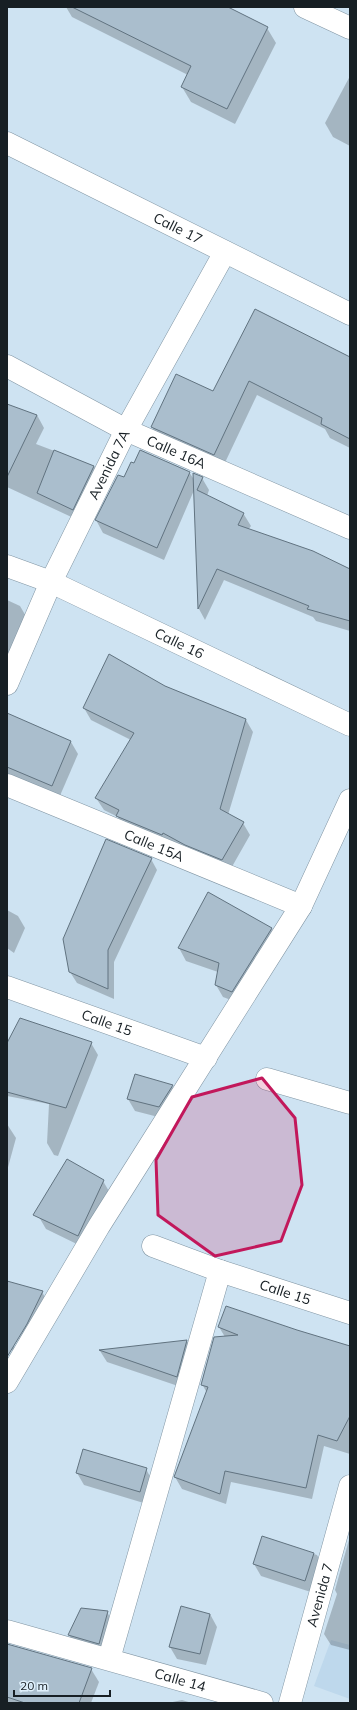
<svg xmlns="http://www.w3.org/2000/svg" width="357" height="1710" font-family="Mulish,sans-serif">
	<rect width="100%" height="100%" fill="#cee3f2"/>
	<polygon fill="#bed8ec" points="331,1640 350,1645 350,1699 314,1686"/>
	<g fill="#0003" fill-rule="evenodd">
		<polygon points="66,7 225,7 267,28 276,43 235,124 191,102 182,87 188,75 72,17"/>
		<polygon points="350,76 350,146 333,137 325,123"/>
		<polygon points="255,310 350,358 350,448 330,438 325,429 257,395 222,469 160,442 152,427 214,393"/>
		<polygon points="7,405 37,415 44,428 36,444 94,466 101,479 80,521 7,487"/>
		<polygon points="189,472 195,481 202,478 209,490 207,496 243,513 251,526 248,530 350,569 350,631 316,621 313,617 224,580 205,620 199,609 195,488 164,560 103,533 96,520 125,479"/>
		<polygon points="7,600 20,606 27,618 7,656"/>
		<polygon points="165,686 246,720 253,732 228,815 243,823 250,835 229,872 124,829 118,817 104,810 96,798 131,740 91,720 84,708"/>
		<polygon points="14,717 71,742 78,754 59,798 7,776 7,735"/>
		<polygon points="151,859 157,870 114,962 114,999 77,983 70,972"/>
		<polygon points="208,893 272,929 279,941 239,1003 223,997 216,985 218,972 186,961 179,948"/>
		<polygon points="7,910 18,916 25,928 14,953 7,948"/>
		<polygon points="91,1043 98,1055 58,1156 54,1155 47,1143 49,1104 7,1096 7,1045"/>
		<polygon points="136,1076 172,1086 179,1098 166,1119 135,1111 128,1099"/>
		<polygon points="7,1124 16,1138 7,1171"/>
		<polygon points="103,1181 110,1193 85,1248 46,1229 39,1217"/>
		<path d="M7,1282L42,1292L49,1304L23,1354L7,1348ZM37,1299H39L15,1347L13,1346Z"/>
		<polygon points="219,1327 296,1331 350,1347 350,1454 324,1446 312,1499 231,1482 226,1504 182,1489 175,1477 207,1393 202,1384 225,1337"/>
		<polygon points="187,1341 194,1353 184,1388 107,1362 100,1351"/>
		<polygon points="146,1469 153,1482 147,1504 84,1485 77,1473"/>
		<polygon points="350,1536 350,1650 331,1645 324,1634 337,1594 335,1590"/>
		<polygon points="262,1537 317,1555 324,1568 317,1594 261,1576 254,1564"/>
		<polygon points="107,1612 111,1619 103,1650 73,1642 69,1635"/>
		<polygon points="210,1614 217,1627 206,1665 177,1659 170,1647"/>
		<polygon points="7,1645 91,1669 99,1682 91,1703 7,1703"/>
		<polygon points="182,1700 192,1703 168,1703"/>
	</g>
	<g fill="#aabecd" stroke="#617380">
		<polygon points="72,7 228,7 268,27 227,109 181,87 191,66"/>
		<polygon points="255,309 350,357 350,439 321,424 322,418 249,381 214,455 151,427 176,374 213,391"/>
		<polygon points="7,404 37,415 7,477"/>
		<polygon points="54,450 94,466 73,510 37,493"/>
		<polygon points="140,450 190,472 157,548 95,520 118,475 124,477 131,462 134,463"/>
		<polygon points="193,473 203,477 197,490 244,513 238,525 313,551 350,569 350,621 307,609 309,606 217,569 198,609"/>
		<polygon points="109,654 165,686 246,719 220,809 244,822 222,860 185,845 163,833 162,835 116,816 119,810 95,798 134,733 83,708"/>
		<polygon points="7,713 71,741 52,786 7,767"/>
		<polygon points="106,839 152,858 108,950 108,989 69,972 63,939"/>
		<polygon points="208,892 272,928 232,992 215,985 219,963 178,948"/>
		<polygon points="20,1018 92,1042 66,1108 7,1092 7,1043"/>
		<polygon points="135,1074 173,1085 159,1107 127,1099"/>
		<polygon points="67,1159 104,1180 78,1236 33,1215"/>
		<polygon points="7,1281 43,1291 27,1324 7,1357"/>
		<polygon points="226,1306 297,1330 350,1346 350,1416 337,1441 318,1435 306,1488 225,1471 220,1494 174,1477 208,1387 201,1385 214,1337 238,1335 218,1327"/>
		<polygon points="187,1340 177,1377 99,1350"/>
		<polygon points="83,1449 147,1468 140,1492 76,1473"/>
		<polygon points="262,1536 314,1553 305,1581 253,1564"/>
		<polygon points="181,1606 210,1614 200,1654 169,1647"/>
		<polygon points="81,1608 108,1611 99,1644 68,1635"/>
		<polygon points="7,1644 92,1668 79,1703 25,1703 7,1697"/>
	</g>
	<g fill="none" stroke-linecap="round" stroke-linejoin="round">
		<g stroke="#8296a4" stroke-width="23">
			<g id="minor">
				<polyline points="305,7 350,28"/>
				<path id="s1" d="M7,143L350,314"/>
				<path id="s2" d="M7,366L126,430L350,528"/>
				<path id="s3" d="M7,566L51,582L350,725"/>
				<path id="s4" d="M7,684L51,582L126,430L225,252"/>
				<path id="s5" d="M7,785L301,906"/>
				<path id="s6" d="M7,987L206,1058"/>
				<polyline points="267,1079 350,1103"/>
				<path id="s7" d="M153,1246L220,1271L350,1313"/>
				<polyline points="7,1382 99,1226 301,906 350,800"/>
				<path id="s8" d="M7,1631L262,1703"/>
				<polyline points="109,1659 220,1271"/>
				<path id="s9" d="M290,1703L350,1486"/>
			</g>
		</g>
		<use href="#minor" stroke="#fff" stroke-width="22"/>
	</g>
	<path fill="#c2185b" fill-opacity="0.2" stroke="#c2185b" stroke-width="3" stroke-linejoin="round" d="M262,1078L295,1118L302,1185L281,1241L215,1256L158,1215L156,1160L192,1097Z"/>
	<g text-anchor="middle" stroke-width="3" stroke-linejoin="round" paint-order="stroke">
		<g font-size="14" fill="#171f24" stroke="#dff0fc">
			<text dy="5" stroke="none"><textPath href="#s1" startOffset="191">Calle 17</textPath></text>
			<text dy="5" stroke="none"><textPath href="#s2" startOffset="190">Calle 16A</textPath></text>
			<text dy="5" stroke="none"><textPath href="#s4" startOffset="242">Avenida 7A</textPath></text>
			<text dy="5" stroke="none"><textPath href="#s3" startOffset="189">Calle 16</textPath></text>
			<text dy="5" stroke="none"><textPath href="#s5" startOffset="159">Calle 15A</textPath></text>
			<text dy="5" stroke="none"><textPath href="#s6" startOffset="106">Calle 15</textPath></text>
			<text dy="5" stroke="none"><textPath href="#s7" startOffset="140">Calle 15</textPath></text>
			<text dy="5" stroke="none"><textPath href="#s9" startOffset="112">Avenida 7</textPath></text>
			<text dy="5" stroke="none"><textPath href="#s8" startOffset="180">Calle 14</textPath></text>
		</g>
	</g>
	<rect width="357" height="1710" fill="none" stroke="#171f24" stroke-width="16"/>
	<path d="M14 1690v6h96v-6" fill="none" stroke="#171f24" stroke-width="2"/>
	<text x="20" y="1690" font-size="12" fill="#171f24" stroke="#dff0fc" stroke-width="3" paint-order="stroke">20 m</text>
</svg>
